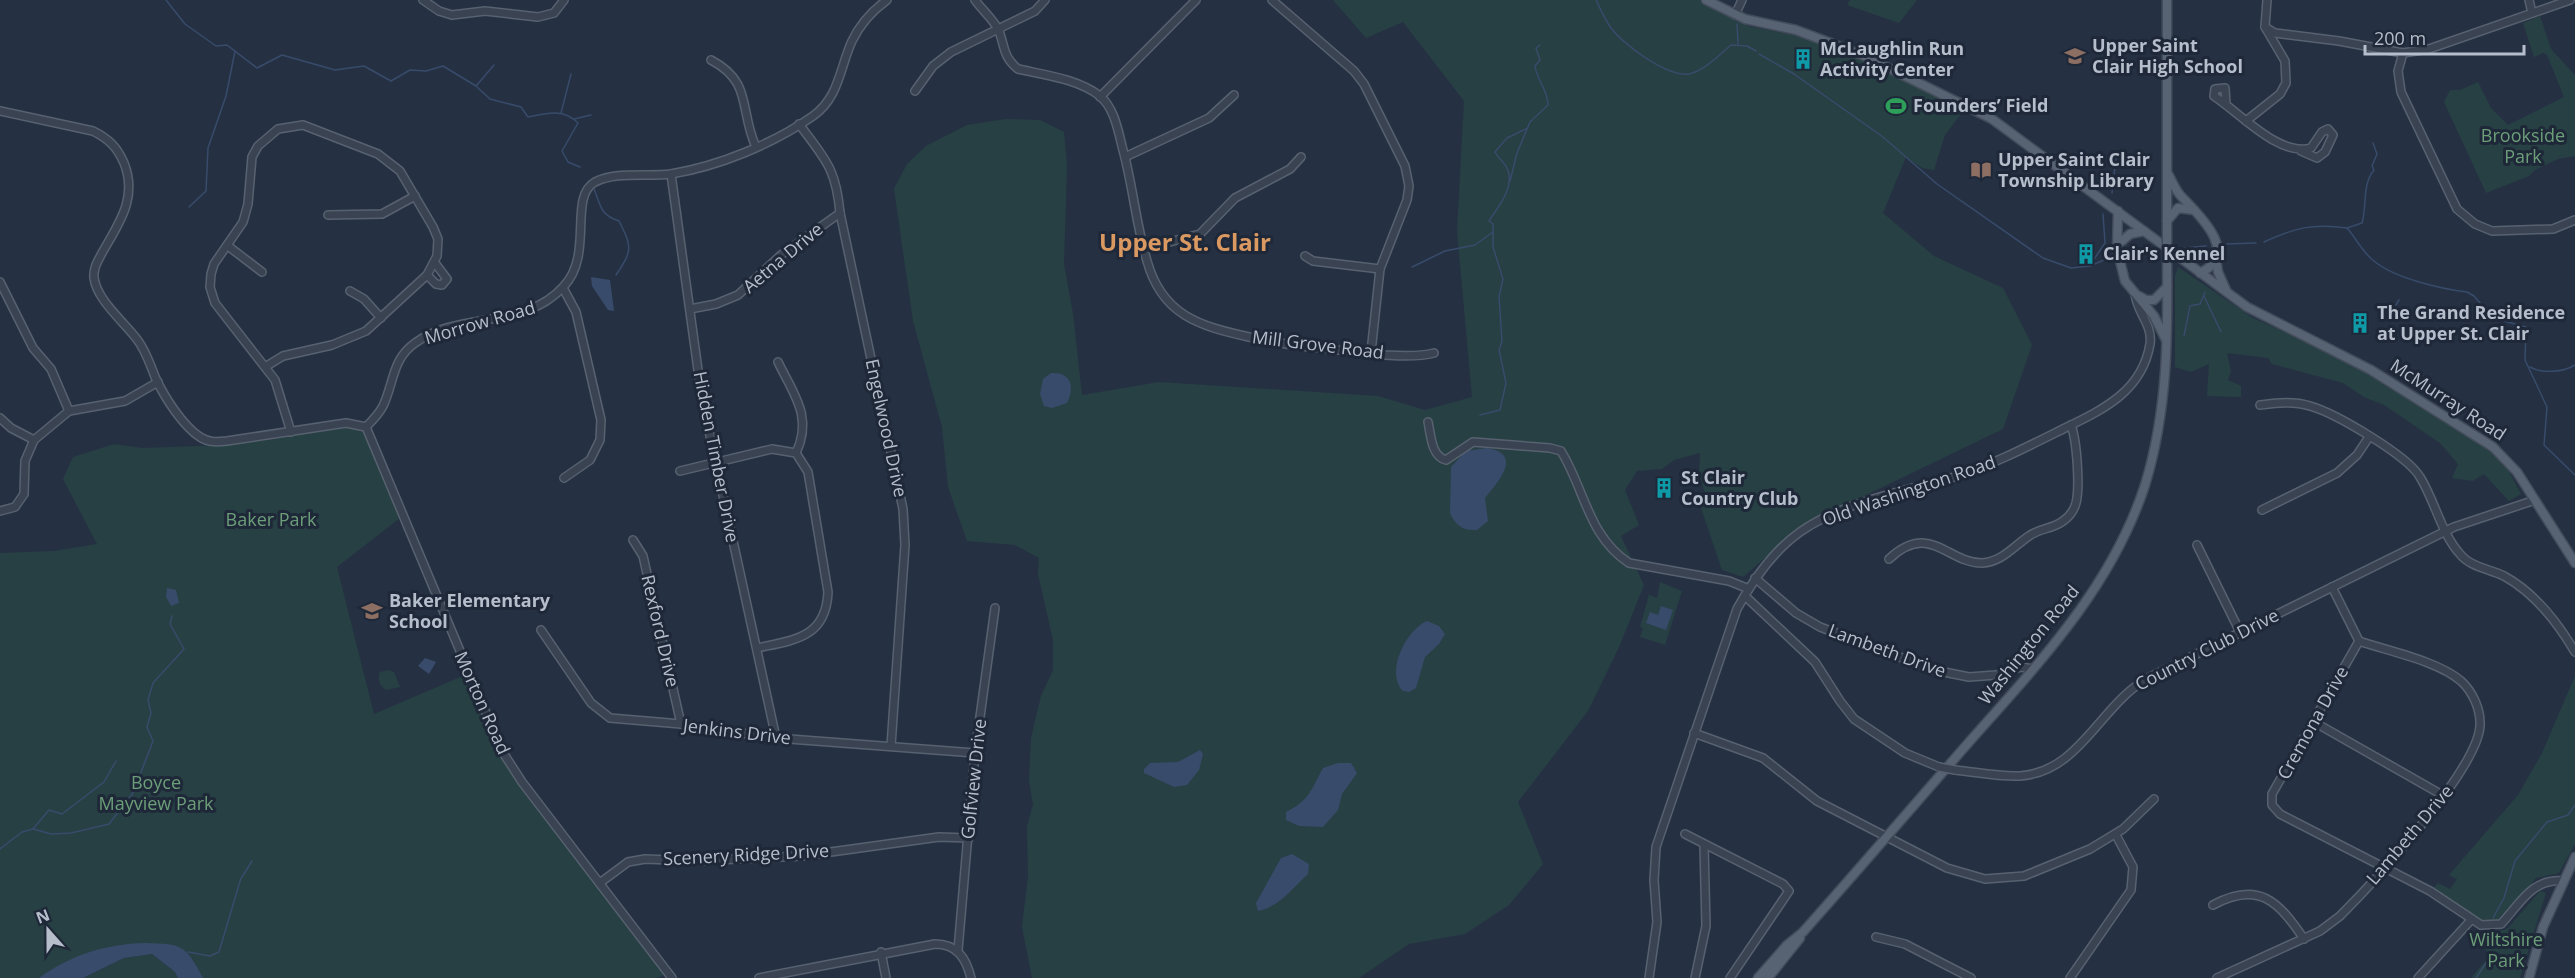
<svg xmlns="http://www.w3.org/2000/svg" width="2575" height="978" font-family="'Open Sans',sans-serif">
	<rect width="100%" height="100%" fill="#253143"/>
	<g fill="#274044">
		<polygon points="1333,0 1699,0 1748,26 1794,35 1846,52 1964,110 1945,135 1934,170 1922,168 1906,157 1883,213 1934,256 2003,288 2032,345 2003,429 1802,526 1743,577 1722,570 1701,508 1708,503 1699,474 1700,453 1674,460 1662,469 1637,471 1625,490 1639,525 1621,536 1644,585 1620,645 1588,711 1518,802 1543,864 1509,905 1465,934 1409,944 1359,978 1032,978 1022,927 1028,876 1027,827 1033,804 1029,781 1031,738 1041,696 1053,670 1053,640 1038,574 1039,558 1015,545 967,541 948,487 942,427 913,321 894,189 907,164 926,146 967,125 1005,119 1040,120 1064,132 1067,166 1064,264 1073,314 1082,395 1159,382 1378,396 1425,410 1472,397 1457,231 1464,101 1403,22 1366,38"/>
		<polygon points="1850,0 1917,0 1899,23 1847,5"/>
		<polygon points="2540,16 2551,49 2575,75 2575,156 2558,159 2535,170 2529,176 2486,193 2444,102 2450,90 2460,90 2478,82 2491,108 2508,125 2564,97 2547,55 2543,53 2534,57 2523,23"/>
		<polygon points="2178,267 2253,318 2332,353 2390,385 2485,447 2505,464 2521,494 2509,501 2484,474 2473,481 2452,478 2458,464 2440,443 2384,405 2364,397 2343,383 2272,364 2268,358 2227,353 2231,371 2228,380 2241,386 2241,397 2207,396 2209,364 2191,372 2175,367 2175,276"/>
		<polygon points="351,425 364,430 400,518 337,567 374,714 465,675 503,760 529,798 664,975 657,978 198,978 152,949 56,978 0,978 0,553 54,551 97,544 63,479 73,457 114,444 142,448 225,445"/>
		<polygon points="1660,582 1682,591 1665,645 1640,637 1643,628 1640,627 1649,595 1657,598"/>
		<path d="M389,670L394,672L400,687L386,690C380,686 377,679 380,672Z"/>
		<polygon points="2575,676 2575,844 2559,873 2536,878 2503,917 2492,923 2481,920 2433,888 2438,883 2450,889 2457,879 2449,875 2518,795 2542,753"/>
		<polygon points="2540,891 2546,893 2520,978 2471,978 2487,959 2484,934 2507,929"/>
		<polygon points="152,954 175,972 178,978 83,978 124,958"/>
	</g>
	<g fill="#384b6b">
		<polygon points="591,277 610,280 614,311 608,310 592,286"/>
		<path d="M1051,373C1071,372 1075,386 1067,403L1052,408L1044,406L1040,394L1043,379Z"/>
		<path d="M1487,448C1524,454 1498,482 1485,498L1488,521L1477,530C1463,531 1455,525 1450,513L1451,467L1466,451Z"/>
		<polygon points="167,588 176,590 179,603 171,606 166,597"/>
		<polygon points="1661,606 1673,610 1666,630 1646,623 1650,612 1658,615"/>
		<path d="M1427,621L1439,626L1445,634L1439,644L1425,657L1416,688L1409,692L1403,691C1385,672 1406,630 1427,621Z"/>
		<polygon points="425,658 436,662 429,674 418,666"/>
		<polygon points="1200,750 1203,754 1199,770 1187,785 1174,787 1144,773 1144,769 1150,763 1178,762"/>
		<path d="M1338,763H1351L1357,773L1342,794L1338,810L1323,827L1299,826L1286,820V812C1309,801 1311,790 1323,768Z"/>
		<path d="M1292,854L1309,864L1308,874C1293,888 1279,907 1258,911L1256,903L1281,858Z"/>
		<path d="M145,943C182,944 185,944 203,978H178L175,972L152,954L124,958L83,978H39C71,955 105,944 145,943Z"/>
	</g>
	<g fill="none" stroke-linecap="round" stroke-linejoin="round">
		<g stroke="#384b6b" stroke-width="1.5">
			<polyline points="166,0 185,24 216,46 227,45 257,68 282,55 335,70 364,66 391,81 410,70 426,71 443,66 476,86 494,65"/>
			<path d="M1596,0C1600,8 1604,17 1609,25C1620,43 1667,77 1689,74C1704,71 1719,55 1731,45L1747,46L1756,51"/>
			<polyline points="1737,24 1738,44"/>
			<polyline points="1759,54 1794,74 1883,137 1937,184 2043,258 2071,268 2090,266 2104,260"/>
			<path d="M477,87L490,99L521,107L528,117C546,113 564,108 578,123L562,151L568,162L580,167"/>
			<polyline points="561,113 571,74"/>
			<polyline points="574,119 591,115"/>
			<path d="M1510,181L1517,153L1530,122L1548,105C1548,90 1537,81 1535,66L1540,60L1536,48L1540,45"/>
			<path d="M594,189C601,206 600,215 619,221C632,247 633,250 616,275"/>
			<polyline points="2112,193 2116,157"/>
			<polyline points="189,207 206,191 208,148 226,96 235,51"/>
			<path d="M2347,228L2362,223C2367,206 2362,184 2374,170L2372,166L2377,154L2373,143"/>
			<path d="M2264,242C2295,228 2312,223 2347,228C2356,238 2363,253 2374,261C2394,278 2441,289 2467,292L2474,296L2493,318L2526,327L2525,360L2547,407L2544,445L2575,475"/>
			<polyline points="2225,244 2256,243"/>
			<polyline points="2185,248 2206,246"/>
			<polyline points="2128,251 2148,247"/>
			<polyline points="2090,265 2105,243 2103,214"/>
			<polyline points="1412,267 1445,251 1475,245 1493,232"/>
			<polyline points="2204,296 2221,332"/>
			<polyline points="2396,305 2399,300"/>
			<polyline points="2184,336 2190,306 2200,304 2205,292"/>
			<path d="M2530,367C2541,374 2564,372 2575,365"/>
			<path d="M1480,415L1500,410L1506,383L1499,350L1502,341L1499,297L1503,279L1493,247V224L1489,221C1498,207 1516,186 1507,168C1504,162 1498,158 1495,152L1507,138L1528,128"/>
			<polyline points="33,829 51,834 71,833 109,824 133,793 153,741 147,727 151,713 148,700 153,683 184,649 170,624 172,616"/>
			<polyline points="0,849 22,832 33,829 49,810 62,814 104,782 116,761"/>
			<polyline points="242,877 252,861"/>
			<polyline points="2493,918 2504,898 2515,861 2547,822 2568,815 2575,805"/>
			<polyline points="188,952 210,956 219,952 241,878"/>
			<polyline points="2476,978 2486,963"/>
		</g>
		<g stroke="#57616f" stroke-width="10">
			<g id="minor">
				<polyline points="423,0 439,11 452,15 485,11 538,17 554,13 564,0"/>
				<path d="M975,0C982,10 994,20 999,31C1005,47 1003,57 1018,69C1045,75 1078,79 1100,96C1115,109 1118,131 1123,150C1133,186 1136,225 1147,261C1162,315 1199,326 1249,337C1270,341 1291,346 1312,347C1345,350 1404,361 1434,353"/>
				<polyline points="1272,0 1354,71 1364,84 1405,166 1409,186 1407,200 1380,269 1371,352"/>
				<polyline points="2529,0 2532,13"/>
				<polyline points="1735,15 1742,0"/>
				<polyline points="2265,27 2275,33 2339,41 2403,53 2429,49 2570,0"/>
				<polyline points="2403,53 2398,71 2401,92 2457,209 2475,224 2492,231 2553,229 2575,220"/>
				<path d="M711,60C753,82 739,110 756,147"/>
				<polyline points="915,91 933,66 951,52 1035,11 1045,0"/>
				<polyline points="1100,97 1196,0"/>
				<path d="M2226,104L2225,88L2215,89L2214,96C2240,113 2279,157 2311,148L2322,132L2328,129L2333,135L2325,152L2317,158L2301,151"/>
				<path d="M0,111L93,131C109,139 117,147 124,163C138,198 119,223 102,253C98,261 93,268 94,278C97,300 123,321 136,338C146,350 150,365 156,379C165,398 183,426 200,437C209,443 218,442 227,441L346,423L366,427C372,421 379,414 383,406C394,383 392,359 415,343C460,310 524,331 564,286C594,254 568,197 595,182C616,171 647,177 671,174C719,166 773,144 813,116C839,98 840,67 852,41C860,24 872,11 887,0"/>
				<polyline points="2246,121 2280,94 2286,83 2285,61 2265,27 2267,0"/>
				<path d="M799,124C825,159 836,168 840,213L903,509L905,545L891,746"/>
				<polyline points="1125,157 1209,118 1234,95"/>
				<polyline points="671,174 702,399 776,738"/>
				<polyline points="328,215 382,214 415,196"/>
				<polyline points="228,246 262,272"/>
				<polyline points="1143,249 1200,234 1235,198 1290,169 1301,157"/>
				<polyline points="1305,256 1313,261 1380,269"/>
				<polyline points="427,275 436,284 442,285 447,279 435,263"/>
				<polyline points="0,282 33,348 51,369 69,411"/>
				<polyline points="563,288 576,312 601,420 600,440 590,460 564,478"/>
				<polyline points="350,291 364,299 381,318"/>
				<polyline points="690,309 716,304 738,295 781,255 840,213"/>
				<path d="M778,362C794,395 813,417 796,453"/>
				<polyline points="265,367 283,356 332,345 366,331 427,275 437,256 438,239 433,227 400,171 378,154 303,125 278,129 258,146 252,157 248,204 243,222 214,264 211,274 210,287 215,303 275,380 291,432"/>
				<path d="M2260,405C2277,403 2293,401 2310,406C2335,413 2407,455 2420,477C2435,501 2441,533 2460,554C2470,567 2490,569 2504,576C2535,593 2558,623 2575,652"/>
				<polyline points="0,418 11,428 34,440"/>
				<path d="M1428,422C1431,435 1431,456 1446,460L1473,442L1550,448L1561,451C1585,490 1588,536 1629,563L1729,581L1749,589"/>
				<polyline points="366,427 502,751 522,782 672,978"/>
				<path d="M680,471L772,449L796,453L808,472L828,592C826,638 794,640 757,648"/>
				<polyline points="2262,510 2337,473 2357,455 2369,437"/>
				<polyline points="0,511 15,507 24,494 25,461 34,440 69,411 125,401 158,382"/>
				<polyline points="633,540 643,556 681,724"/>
				<polyline points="2197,545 2240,632"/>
				<path d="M1889,559C1930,521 1947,563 1982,563C2002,562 2014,546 2029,536C2040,528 2053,529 2063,521C2069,517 2074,510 2076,503C2080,487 2077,441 2071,425"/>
				<polyline points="1755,578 1796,613 1820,627 1934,670 1969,677 1996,675 2021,667 2033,669"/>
				<polyline points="1745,596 1815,662 1840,701 1854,719 1905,753 1939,767"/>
				<polyline points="541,630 591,703 610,718 681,724 776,738 975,753"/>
				<path d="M2359,641L2272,794V805L2280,814L2430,891L2481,925L2501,924C2520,904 2532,878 2563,881"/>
				<polyline points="2314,722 2444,796"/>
				<polyline points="1694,733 1763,758 1817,801 1947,868 1985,879 2024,876 2090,849 2123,829 2154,799"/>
				<path d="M1955,770C1976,772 1998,777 2020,776C2080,772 2100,705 2148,678L2454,527L2535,500"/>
				<polyline points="1685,834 1783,884 1789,891 1730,978"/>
				<polyline points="601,882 628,862 645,859 696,861 802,856 939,837 969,838"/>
				<path d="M2213,905C2259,880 2279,902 2304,939"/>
				<polyline points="1876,937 1905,944 1971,978"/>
				<polyline points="958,950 975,753 995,608"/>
				<polyline points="881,952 886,978"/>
				<path d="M759,978L935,944C957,944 966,958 971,978"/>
				<path d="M1649,978L1657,922L1654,880L1656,847L1737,609C1753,580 1773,551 1800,532C1844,501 1904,492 1954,477C1992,465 2027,447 2063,429C2102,410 2142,392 2150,344C2153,324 2136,312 2135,293"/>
				<polyline points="1695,978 1706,926 1704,845"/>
				<polyline points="2070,978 2131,890 2133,867 2116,835"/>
				<path d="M2217,978L2320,931L2340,916C2373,883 2477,770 2480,726C2481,710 2473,692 2461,681C2438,661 2388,651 2359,641L2332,587"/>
				<polyline points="2418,978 2471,920"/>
			</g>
		</g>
		<g stroke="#434c5b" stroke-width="11">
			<g id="major">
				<polyline points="1706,0 1745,19 1796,30 1862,55 1992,119 2247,307 2371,370 2493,447 2517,472 2575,563"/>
				<polyline points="2167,0 2167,239"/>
				<path d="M2168,174C2172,181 2175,189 2180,195C2197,213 2242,253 2200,273"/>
				<polyline points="2118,211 2117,249 2125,281 2154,316 2166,340"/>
				<polyline points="2167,221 2178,208 2194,210"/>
				<polyline points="2122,241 2130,234 2144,231"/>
				<polyline points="2216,258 2218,272 2226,290"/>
				<polyline points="2139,296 2146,300 2154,300 2167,287"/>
				<path d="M1758,978L1787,945L1803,932C1859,869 1914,805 1970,741C2039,663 2112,587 2145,485C2168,410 2168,335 2167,257"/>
				<polyline points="1768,978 1800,938"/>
				<polyline points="2529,978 2543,927 2575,857"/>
			</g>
		</g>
		<use href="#minor" stroke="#394352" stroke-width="7"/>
		<use href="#major" stroke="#576272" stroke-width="8"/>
		<g stroke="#57616f" stroke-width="10" stroke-linecap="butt">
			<polyline id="minor-bridge" points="1939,767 1955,770"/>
		</g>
		<g stroke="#434c5b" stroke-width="11" stroke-linecap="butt">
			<polyline id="major-bridge" points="2167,239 2167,257"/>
		</g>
		<use href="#minor-bridge" stroke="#394352" stroke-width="7"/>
		<use href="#major-bridge" stroke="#576272" stroke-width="8"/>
	</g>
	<defs>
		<g id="school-bare" transform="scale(1.62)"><path d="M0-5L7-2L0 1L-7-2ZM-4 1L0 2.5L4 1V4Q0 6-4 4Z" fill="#8d6e63" stroke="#1e2838" stroke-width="2.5" paint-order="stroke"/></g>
		<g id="building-bare" transform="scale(1.62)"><path d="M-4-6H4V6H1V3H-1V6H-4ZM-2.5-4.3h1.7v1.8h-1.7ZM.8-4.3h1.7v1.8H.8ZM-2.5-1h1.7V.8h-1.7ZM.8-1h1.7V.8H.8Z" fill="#0f9aa8" stroke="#1e2838" stroke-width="2.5" paint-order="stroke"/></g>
		<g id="stadium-bare" transform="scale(1.62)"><path d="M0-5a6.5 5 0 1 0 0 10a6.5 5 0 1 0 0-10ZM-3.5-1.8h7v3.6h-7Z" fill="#2e9e5b" stroke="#1e2838" stroke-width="2.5" paint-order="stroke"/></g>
		<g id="library-bare" transform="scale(1.62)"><path d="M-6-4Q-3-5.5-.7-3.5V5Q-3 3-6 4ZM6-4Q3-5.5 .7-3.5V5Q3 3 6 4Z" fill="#8d6e63" stroke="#1e2838" stroke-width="2.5" paint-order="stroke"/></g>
	</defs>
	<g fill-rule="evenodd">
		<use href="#school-bare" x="2075" y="56"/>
		<use href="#building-bare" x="1803" y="59"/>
		<use href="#stadium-bare" x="1896" y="106"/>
		<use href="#library-bare" x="1981" y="170"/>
		<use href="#building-bare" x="2086" y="254"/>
		<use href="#building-bare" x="2360" y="323"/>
		<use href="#building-bare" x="1664" y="488"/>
		<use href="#school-bare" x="372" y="611"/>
	</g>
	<g text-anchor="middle" stroke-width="6" stroke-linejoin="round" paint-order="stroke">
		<g font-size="18" font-weight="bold" fill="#b6becc" stroke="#1e2838" text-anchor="start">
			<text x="2092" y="52">Upper Saint<tspan x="2092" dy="21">Clair High School</tspan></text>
			<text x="1820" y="55">McLaughlin Run<tspan x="1820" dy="21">Activity Center</tspan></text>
			<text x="1913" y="112">Founders’ Field</text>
			<text x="1998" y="166">Upper Saint Clair<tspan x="1998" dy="21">Township Library</tspan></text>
			<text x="2103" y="260">Clair's Kennel</text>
			<text x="2377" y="319">The Grand Residence<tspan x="2377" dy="21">at Upper St. Clair</tspan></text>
			<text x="1681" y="484">St Clair<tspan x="1681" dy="21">Country Club</tspan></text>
			<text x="389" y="607">Baker Elementary<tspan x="389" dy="21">School</tspan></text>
		</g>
		<g font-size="18" fill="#6c9e79" stroke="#1e2838">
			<text x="2523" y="142">Brookside<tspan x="2523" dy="21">Park</tspan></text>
			<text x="271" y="526">Baker Park</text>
			<text x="156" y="789">Boyce<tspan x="156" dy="21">Mayview Park</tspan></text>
			<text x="2506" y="946">Wiltshire<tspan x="2506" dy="21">Park</tspan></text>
		</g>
		<g font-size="18" fill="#b6becc" stroke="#1e2838">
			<text transform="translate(783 258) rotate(-40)" y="6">Aetna Drive</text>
			<text transform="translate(480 323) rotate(-16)" y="6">Morrow Road</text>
			<text transform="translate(1318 345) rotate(7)" y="6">Mill Grove Road</text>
			<text transform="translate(2448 400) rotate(33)" y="6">McMurray Road</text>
			<text transform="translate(886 428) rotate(78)" y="6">Engelwood Drive</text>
			<text transform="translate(716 457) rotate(79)" y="6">Hidden Timber Drive</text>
			<text transform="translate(1909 491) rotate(-19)" y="6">Old Washington Road</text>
			<text transform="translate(660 631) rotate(77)" y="6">Rexford Drive</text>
			<text transform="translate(2029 645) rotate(-51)" y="6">Washington Road</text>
			<text transform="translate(2207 650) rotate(-27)" y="6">Country Club Drive</text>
			<text transform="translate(1887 651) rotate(20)" y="6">Lambeth Drive</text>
			<text transform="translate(482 703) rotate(66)" y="6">Morton Road</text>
			<text transform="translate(2313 723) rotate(-61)" y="6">Cremona Drive</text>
			<text transform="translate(737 732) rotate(7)" y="6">Jenkins Drive</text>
			<text transform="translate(974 779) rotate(-84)" y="6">Golfview Drive</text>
			<text transform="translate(2410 835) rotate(-50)" y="6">Lambeth Drive</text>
			<text transform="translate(746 855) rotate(-3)" y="6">Scenery Ridge Drive</text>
		</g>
		<g font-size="24" font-weight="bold" fill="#db9962" stroke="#1e2838">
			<text x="1185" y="251">Upper St. Clair</text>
		</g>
	</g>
	<g transform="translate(48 930) rotate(339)" stroke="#1e2838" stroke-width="4.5" paint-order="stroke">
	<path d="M0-4.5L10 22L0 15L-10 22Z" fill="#b6becc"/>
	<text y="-9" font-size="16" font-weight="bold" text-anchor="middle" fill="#b6becc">N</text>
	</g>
	<path d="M2365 45v9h159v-9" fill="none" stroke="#b6becc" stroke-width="3"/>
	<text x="2374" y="45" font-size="18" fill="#b6becc" stroke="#1e2838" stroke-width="4.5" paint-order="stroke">200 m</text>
</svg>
